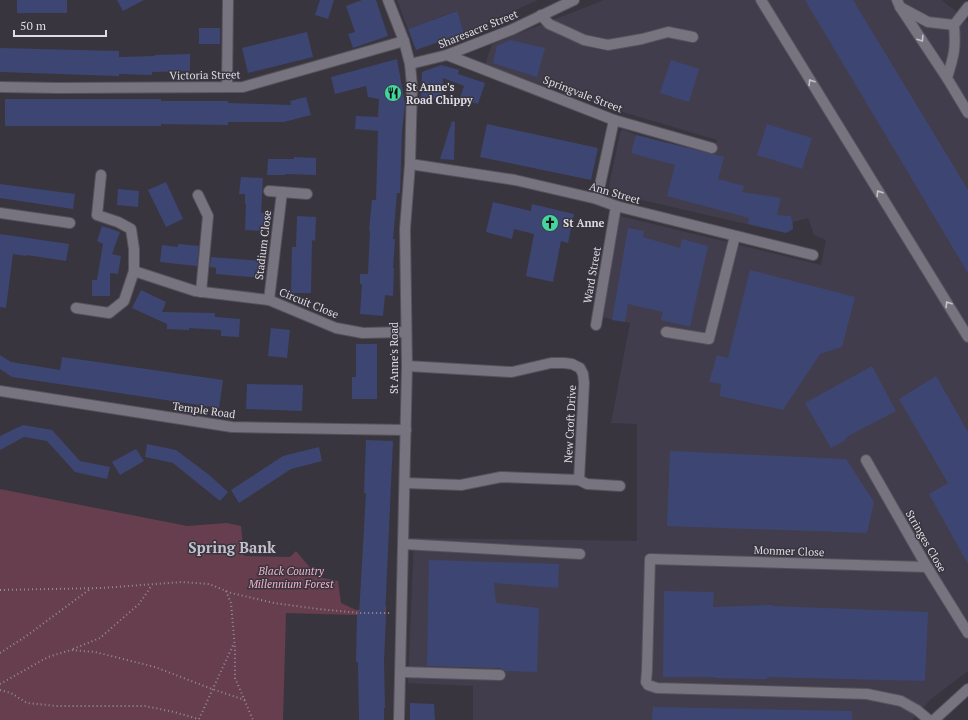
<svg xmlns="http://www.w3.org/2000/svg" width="968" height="720" font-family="'PT Serif',serif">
	<rect width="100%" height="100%" fill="#38353f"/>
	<g fill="#423d4c">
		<polygon points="397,0 538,0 464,33 456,11 408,29"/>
		<polygon points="604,0 942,0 968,22 968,671 931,699 912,720 473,720 473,686 408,683 414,538 637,541 637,424 611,423 630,323 602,317 620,216 821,265 826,240 814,235 808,218 793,222 793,229 786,233 615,194 609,186 620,133 623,129 636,135 713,154 717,140 609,108 485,65 492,44"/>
	</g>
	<polygon fill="#673e4e" points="0,489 187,526 227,523 241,526 244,556 290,557 296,551 318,577 338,581 341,603 356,610 386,606 386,616 286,613 283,720 0,720"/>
	<g fill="#3d4672">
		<rect x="17" y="0" width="50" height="13"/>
		<polygon points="117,0 144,0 123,11"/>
		<polygon points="320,0 334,0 328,19 315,15"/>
		<polygon points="362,0 376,0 388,36 353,48 348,34 355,32 346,6"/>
		<polygon points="805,0 853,0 968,190 968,273"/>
		<polygon points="457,11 464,33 416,50 408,29"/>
		<rect x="199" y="28" width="21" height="16"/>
		<polygon points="307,32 313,57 248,73 242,48"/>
		<polygon points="510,40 545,48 537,77 493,63 497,46"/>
		<polygon points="0,48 119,51 119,57 155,56 155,55 190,54 190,71 152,72 152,75 119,74 119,76 0,72"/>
		<polygon points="397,59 405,104 402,130 400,193 397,193 393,239 395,239 393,268 394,268 393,296 385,295 383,316 360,314 362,284 360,284 360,274 368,274 370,231 369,230 372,200 376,200 378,131 355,129 356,116 378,117 379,99 368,97 366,86 335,94 331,77"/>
		<polygon points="671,60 699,69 689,102 660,93"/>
		<polygon points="441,65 459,70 458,74 485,83 478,104 460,98 464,86 443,78 442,99 421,99 422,72"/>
		<polygon points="306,97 311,115 284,122 228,122 228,125 161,124 161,126 5,126 5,99 161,99 161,101 228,101 228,103 291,105 290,101"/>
		<polygon points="452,121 455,122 454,160 440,159"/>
		<polygon points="487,124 598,148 591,180 480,157"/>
		<polygon points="767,124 812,138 802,169 757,155"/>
		<polygon points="636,135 724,157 718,179 744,186 742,192 781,198 777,215 791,216 793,229 786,233 748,224 749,218 667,196 675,165 631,153"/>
		<polygon points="294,157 316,158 316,175 285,174 285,175 267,175 268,159 294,159"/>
		<polygon points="241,177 263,178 261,213 267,213 266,231 245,230 246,204 245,204 245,194 239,194"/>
		<polygon points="166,182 183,219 166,227 148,190"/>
		<polygon points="0,184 75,194 73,209 0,198"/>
		<polygon points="118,189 139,191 138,207 117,205"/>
		<polygon points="493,202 531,211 532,204 574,214 568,243 561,241 553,282 526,276 534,234 514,229 512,239 486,232"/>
		<polygon points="297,216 316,217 315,241 312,240 311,293 291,293 292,247 296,247"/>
		<polygon points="102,226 120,232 112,254 121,256 118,274 110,273 110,296 92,296 92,280 97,280 103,244 97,241"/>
		<polygon points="628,228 644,231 643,237 680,248 682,239 708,246 690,327 661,320 663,312 628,304 625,322 612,320"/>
		<polygon points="0,234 69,244 66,261 27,255 26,256 13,254 6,308 0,307"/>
		<polygon points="178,244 199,246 197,266 160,262 162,245 178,247"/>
		<polygon points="211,257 263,261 261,278 216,274 216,268 210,267"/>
		<polygon points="750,270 855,297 842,347 820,354 783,410 720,396 721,384 709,382 717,355 728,358"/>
		<polygon points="141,290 166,302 162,312 215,313 215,317 240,319 239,337 221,336 221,330 189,328 189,330 167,329 167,324 132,308"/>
		<polygon points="271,328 290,330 287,358 268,356"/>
		<polygon points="356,344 377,344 377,399 352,399 352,377 356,377"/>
		<polygon points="0,355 11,362 60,370 62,357 223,380 219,408 12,377 0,369"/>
		<polygon points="872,366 896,411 848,436 844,441 831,448 805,403"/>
		<polygon points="936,376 968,432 968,564 929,494 948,483 899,399"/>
		<polygon points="247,384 303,385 302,411 246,409"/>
		<polygon points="23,425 52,430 80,461 110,467 107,479 75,472 47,441 24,437 0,450 0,436"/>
		<polygon points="366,440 393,441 385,616 386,616 384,662 385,708 384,708 384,720 359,720 358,662 356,662 357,615 359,615 366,493 364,493"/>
		<polygon points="147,444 176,450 208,474 228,492 220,501 173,463 145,457"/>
		<polygon points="319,447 322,461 291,469 239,503 231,490 283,456"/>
		<polygon points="136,449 144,461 120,475 112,462"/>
		<polygon points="670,451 846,459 874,502 867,533 667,526"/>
		<polygon points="429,560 559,564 558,588 494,583 496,603 539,608 537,672 505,671 500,668 427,666"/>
		<polygon points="664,591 714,592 713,607 772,605 772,606 928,612 925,681 767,677 767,679 715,678 715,677 663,677"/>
		<polygon points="410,703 434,704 435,720 410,720"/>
		<polygon points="653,707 852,711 852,720 652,720"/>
	</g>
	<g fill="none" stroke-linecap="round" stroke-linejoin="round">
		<g stroke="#55525a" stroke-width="12">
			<g id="minor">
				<polyline points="388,0 404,41 410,64 412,86 410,164 405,229 407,366 399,720"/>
				<polyline points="761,0 968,337"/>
				<polyline points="897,0 900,7 928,22 954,25"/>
				<polyline points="900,7 947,78"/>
				<path d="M968,7L954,25C956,49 954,55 947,78L968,113"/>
				<polyline points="541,15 549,24 569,33 584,40 608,45 642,39 668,32 693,37"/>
				<polyline points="447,55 614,120 712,148"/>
				<polyline points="410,64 447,55 511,30 574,0"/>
				<polyline points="0,87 58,88 243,87 404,41"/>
				<polyline points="227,87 228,0"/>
				<polyline points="410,164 515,180 597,199 616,206 813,255"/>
				<polyline points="269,191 307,194"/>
				<polyline points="198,195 208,216 201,292"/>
				<polyline points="597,199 614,120"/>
				<polyline points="0,213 70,223"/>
				<polyline points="134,271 195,291 269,300 336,328 363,333 406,332"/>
				<polyline points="269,300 282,192"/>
				<polyline points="76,308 109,313 124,301 134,271 134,249 131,229 118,222 97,215 101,175"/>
				<polyline points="596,325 616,206"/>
				<polyline points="666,332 709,339 735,236"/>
				<polyline points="0,391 232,427 406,430"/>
				<polyline points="866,460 927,567 968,633"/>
				<polyline points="579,480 587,484 620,486"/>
				<polyline points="405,483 461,485 501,477 579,480 584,383 583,374 580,368 572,364 564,363 551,363 512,372 407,366"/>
				<polyline points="403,544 580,554"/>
				<polyline points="927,567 650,559 647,670 646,682 648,685 657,688 867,694 901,701 917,710 929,720"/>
				<polyline points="401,672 500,675"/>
				<polyline points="934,720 968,689"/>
			</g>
		</g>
		<g stroke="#918e96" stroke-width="2" stroke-dasharray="1 3" stroke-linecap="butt">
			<polyline points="0,590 102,588 182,582 209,584 231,593 274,603 318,609 360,613 391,613"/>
			<polyline points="226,591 231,603 235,649 235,678 253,720"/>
			<polyline points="73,649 100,638 139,604 152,585"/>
			<polyline points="0,653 25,637 90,589"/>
			<polyline points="0,684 48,657 71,650 95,652 155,667 212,689 245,700"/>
			<polyline points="0,690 11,693 27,703 57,706 145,706 174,712 198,719"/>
			<polyline points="199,719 234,643"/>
		</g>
		<use href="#minor" stroke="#77737f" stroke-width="10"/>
	</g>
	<defs><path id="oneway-chevron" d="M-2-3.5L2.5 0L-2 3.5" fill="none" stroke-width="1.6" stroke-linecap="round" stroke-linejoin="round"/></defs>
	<g stroke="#c5c2ca">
		<use href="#oneway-chevron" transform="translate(921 39) rotate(57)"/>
		<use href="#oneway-chevron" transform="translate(811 82) rotate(-122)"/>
		<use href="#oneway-chevron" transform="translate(879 193) rotate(-122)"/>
		<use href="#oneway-chevron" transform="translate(948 304) rotate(-122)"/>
	</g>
	<defs>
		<g id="restaurant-disc" transform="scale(0.9)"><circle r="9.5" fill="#44d49f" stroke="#38353f"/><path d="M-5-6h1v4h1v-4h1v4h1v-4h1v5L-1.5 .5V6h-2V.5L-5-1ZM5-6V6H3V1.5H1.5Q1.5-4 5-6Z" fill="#111"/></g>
		<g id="church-disc" transform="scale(0.9)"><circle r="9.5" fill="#44d49f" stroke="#38353f"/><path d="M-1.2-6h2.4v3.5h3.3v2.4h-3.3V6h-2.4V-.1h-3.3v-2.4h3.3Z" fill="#111"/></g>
	</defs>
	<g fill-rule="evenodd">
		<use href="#restaurant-disc" x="393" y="93"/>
		<use href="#church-disc" x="550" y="223"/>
	</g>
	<g text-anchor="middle" stroke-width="3" stroke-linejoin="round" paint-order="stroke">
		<g font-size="11" fill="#dfdde3" stroke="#38353f">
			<text transform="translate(478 29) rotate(-22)" y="4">Sharesacre Street</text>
			<text transform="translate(205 75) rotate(-1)" y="4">Victoria Street</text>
			<text transform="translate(583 94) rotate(21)" y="4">Springvale Street</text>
			<text transform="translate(615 193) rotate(16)" y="4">Ann Street</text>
			<text transform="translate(263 245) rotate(-83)" y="4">Stadium Close</text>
			<text transform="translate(592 275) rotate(-80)" y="4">Ward Street</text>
			<text transform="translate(309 303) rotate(22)" y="4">Circuit Close</text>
			<text transform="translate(394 358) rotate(-90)" y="4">St Anne's Road</text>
			<text transform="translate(204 410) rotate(8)" y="4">Temple Road</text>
			<text transform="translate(570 424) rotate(-87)" y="4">New Croft Drive</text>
			<text transform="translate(926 541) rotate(60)" y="4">Stringes Close</text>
			<text transform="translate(789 551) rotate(2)" y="4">Monmer Close</text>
		</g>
		<g font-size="11" font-weight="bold" fill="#dfdde3" stroke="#38353f" text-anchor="start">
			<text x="406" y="91">St Anne's<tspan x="406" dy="13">Road Chippy</tspan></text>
			<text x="563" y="227">St Anne</text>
		</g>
		<g font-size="11" font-style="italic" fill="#f7b3cb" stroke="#38353f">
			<text x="291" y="575">Black Country<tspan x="291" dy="13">Millennium Forest</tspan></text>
		</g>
		<g font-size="15" font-weight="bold" fill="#c3bfcb" stroke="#38353f">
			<text x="232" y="553">Spring Bank</text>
		</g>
	</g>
	<path d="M14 30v6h92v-6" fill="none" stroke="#dfdde3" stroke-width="2"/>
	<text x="20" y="30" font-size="12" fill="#dfdde3" stroke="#38353f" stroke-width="3" paint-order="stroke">50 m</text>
</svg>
